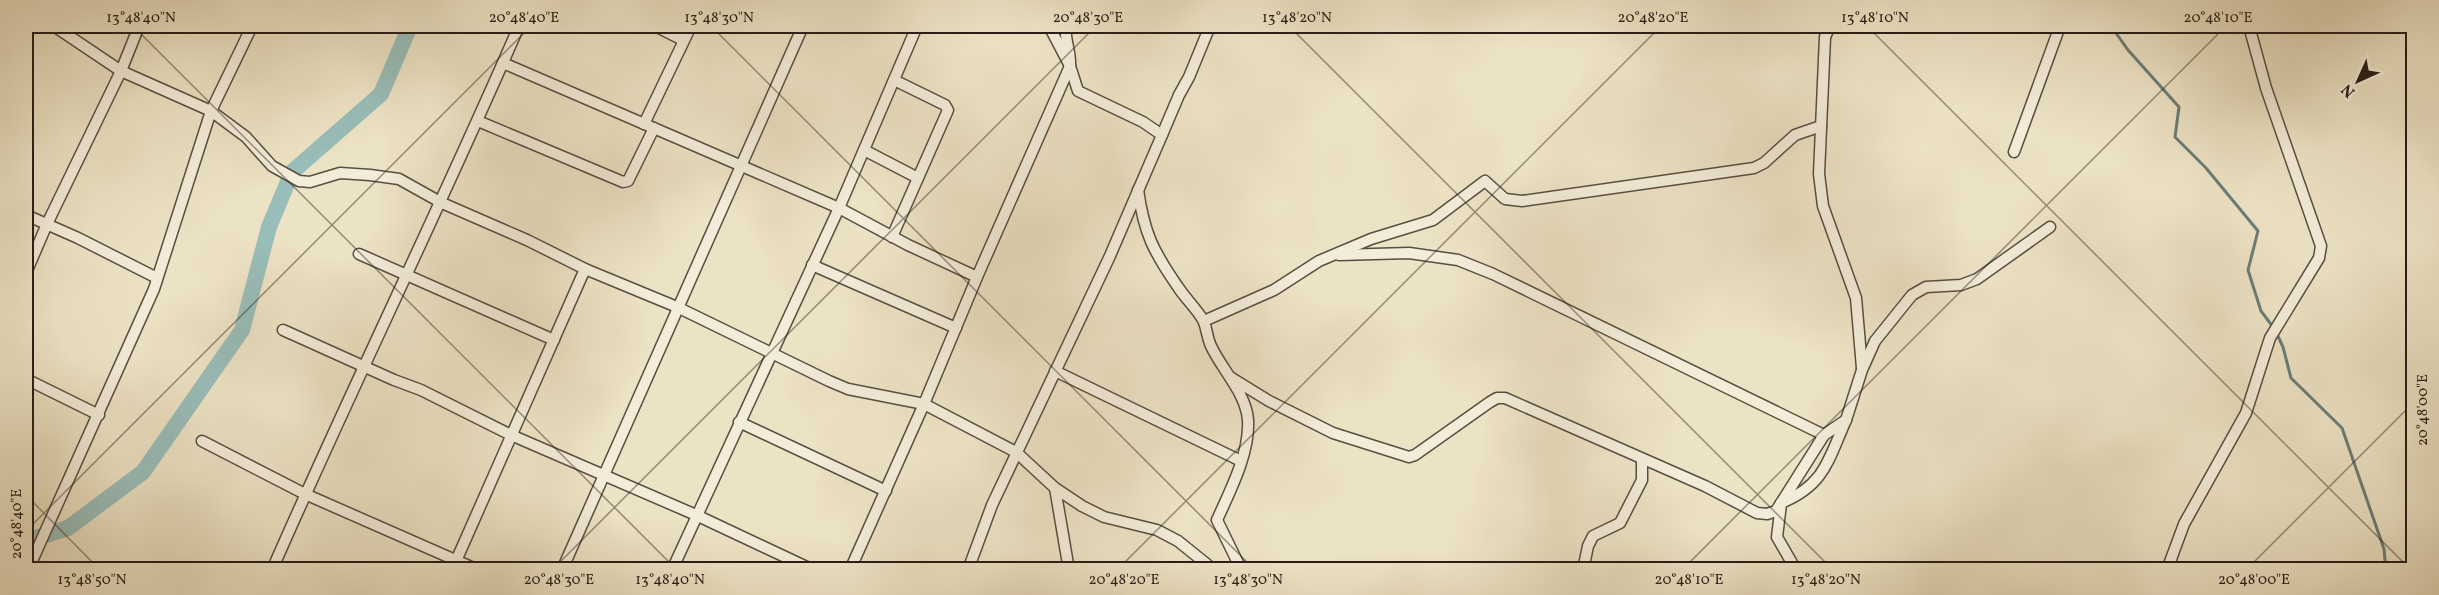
<svg xmlns="http://www.w3.org/2000/svg" width="2439" height="595" font-family="Vollkorn,serif">
	<rect width="100%" height="100%" fill="#ece2c4"/>
	<filter id="stains"><feTurbulence type="fractalNoise" baseFrequency=".00333" numOctaves="4"/><feColorMatrix values="0 0 0 0 .2 0 0 0 0 .09 0 0 0 0 .02 0 0 0 .5 -.17"/></filter>
	<radialGradient id="worn" r=".72"><stop offset=".6" stop-color="#630" stop-opacity="0"/><stop offset="1" stop-color="#630" stop-opacity=".3"/></radialGradient>
	<g fill="none" stroke-linecap="round" stroke-linejoin="round">
		<g stroke="#6b7d77" stroke-width="3">
			<polyline points="2111,26 2128,50 2179,107 2175,137 2206,168 2258,231 2248,270 2261,311 2273,327"/>
			<polyline points="2276,332 2283,347 2291,378 2342,428 2384,549 2386,570"/>
		</g>
		<polyline stroke="#99bdb9" stroke-width="16" points="26,541 68,528 143,472 242,330 269,227 292,172 381,94 410,26"/>
		<g stroke="#584e41" stroke-width="13">
			<g id="street">
				<polyline points="54,26 121,71 211,111 246,137 272,166 299,181 310,182 340,173 370,175 399,179 442,203 527,240 585,269 677,307 829,381 848,389 924,404 1016,452 1055,488 1082,506 1104,517 1157,530 1178,541 1214,570"/>
				<polyline points="655,26 683,40"/>
				<polyline points="1830,26 1825,37 1819,174 1823,206 1856,298 1862,368"/>
				<path d="M503,63L839,208L908,245L977,277L1070,66C1071,51 1064,39 1066,26"/>
				<polyline points="478,121 623,182 628,181 654,128"/>
				<polyline points="644,124 691,26"/>
				<polyline points="1162,135 1179,95 1189,77 1210,26"/>
				<polyline points="864,150 918,178"/>
				<polyline points="2014,152 2060,26"/>
				<path d="M1138,190C1144,233 1153,251 1178,287C1185,298 1196,308 1203,320C1207,328 1207,338 1211,346C1222,370 1246,393 1248,420C1250,453 1230,491 1217,520L1238,563L1245,570"/>
				<polyline points="26,215 78,238 157,278"/>
				<polyline points="892,237 948,110 945,105 894,80"/>
				<polyline points="359,254 554,340"/>
				<polyline points="1339,255 1409,253 1458,260 1493,274 1824,435"/>
				<polyline points="812,265 956,328"/>
				<polyline points="26,273 47,224 121,71 139,26"/>
				<polyline points="1204,321 1274,290 1319,261 1371,239 1433,220 1485,181 1505,199 1522,201 1754,168 1764,163 1795,135 1821,126"/>
				<polyline points="283,330 394,380 421,390 511,435 696,515 813,570"/>
				<polyline points="1055,371 1241,461"/>
				<polyline points="1230,377 1269,401 1333,433 1409,457 1415,455 1490,402 1497,398 1505,398 1705,486 1757,513 1767,514 1776,511 1824,435 1846,420 1862,370 1875,341 1912,295 1926,287 1961,285 1977,279 2050,227"/>
				<polyline points="26,379 99,415"/>
				<polyline points="739,422 886,491"/>
				<polyline points="202,441 305,494 478,570"/>
				<polyline points="1055,488 1069,570"/>
				<path d="M1781,503C1825,485 1828,460 1846,420"/>
				<polyline points="1781,504 1777,537 1796,570"/>
				<polyline points="28,570 154,289 211,111 252,26"/>
				<path d="M272,570C352,387 440,208 519,26"/>
				<polyline points="452,570 585,269"/>
				<polyline points="562,570 803,26"/>
				<polyline points="672,570 839,208 917,26"/>
				<polyline points="850,570 924,404 977,277"/>
				<polyline points="968,570 992,505 1109,258 1162,135 1143,122 1078,91 1070,66 1049,26"/>
				<polyline points="1583,570 1588,546 1593,536 1620,523 1642,480 1642,459"/>
				<polyline points="2167,570 2184,524 2246,413 2270,338 2319,258 2321,246 2266,88 2249,26"/>
			</g>
		</g>
		<use href="#street" stroke="#f3ecd9" stroke-width="10"/>
	</g>
	<path fill="none" stroke="#271c15" stroke-width="1.5" stroke-opacity="0.45" d="M133,26L677,570M711,26L1255,570M1289,26L1833,570M1867,26L2411,570M26,495L100,570M26,531L531,26M552,570L1096,26M1117,570L1661,26M1682,570L2226,26M2246,570L2414,402"/>
	<rect width="2439" height="595" fill="none" stroke="#ece2c4" stroke-width="66"/>
	<g transform="translate(2358 81) rotate(225)" stroke="#f3ecd9" stroke-width="4.5" paint-order="stroke">
	<path d="M0-4.5L10 22L0 15L-10 22Z" fill="#271c15"/>
	<text y="-9" font-size="16" font-weight="bold" text-anchor="middle" fill="#271c15">N</text>
	</g>
	<rect x="33" y="33" width="2373" height="529" fill="none" stroke="#271c15" stroke-width="2"/>
	<g font-size="15" text-anchor="middle" fill="#271c15">
		<text x="141" y="22">13°48'40"N</text>
		<text x="524" y="22">20°48'40"E</text>
		<text x="719" y="22">13°48'30"N</text>
		<text x="1088" y="22">20°48'30"E</text>
		<text x="1297" y="22">13°48'20"N</text>
		<text x="1653" y="22">20°48'20"E</text>
		<text x="1875" y="22">13°48'10"N</text>
		<text x="2218" y="22">20°48'10"E</text>
		<text transform="translate(2422 410) rotate(-90)" y="5">20°48'00"E</text>
		<text transform="translate(16 524) rotate(-90)" y="5">20°48'40"E</text>
		<text x="92" y="584">13°48'50"N</text>
		<text x="559" y="584">20°48'30"E</text>
		<text x="670" y="584">13°48'40"N</text>
		<text x="1124" y="584">20°48'20"E</text>
		<text x="1248" y="584">13°48'30"N</text>
		<text x="1689" y="584">20°48'10"E</text>
		<text x="1826" y="584">13°48'20"N</text>
		<text x="2254" y="584">20°48'00"E</text>
	</g>
	<rect width="100%" height="100%" filter="url(#stains)"/>
	<rect width="100%" height="100%" fill="url(#worn)"/>
</svg>
